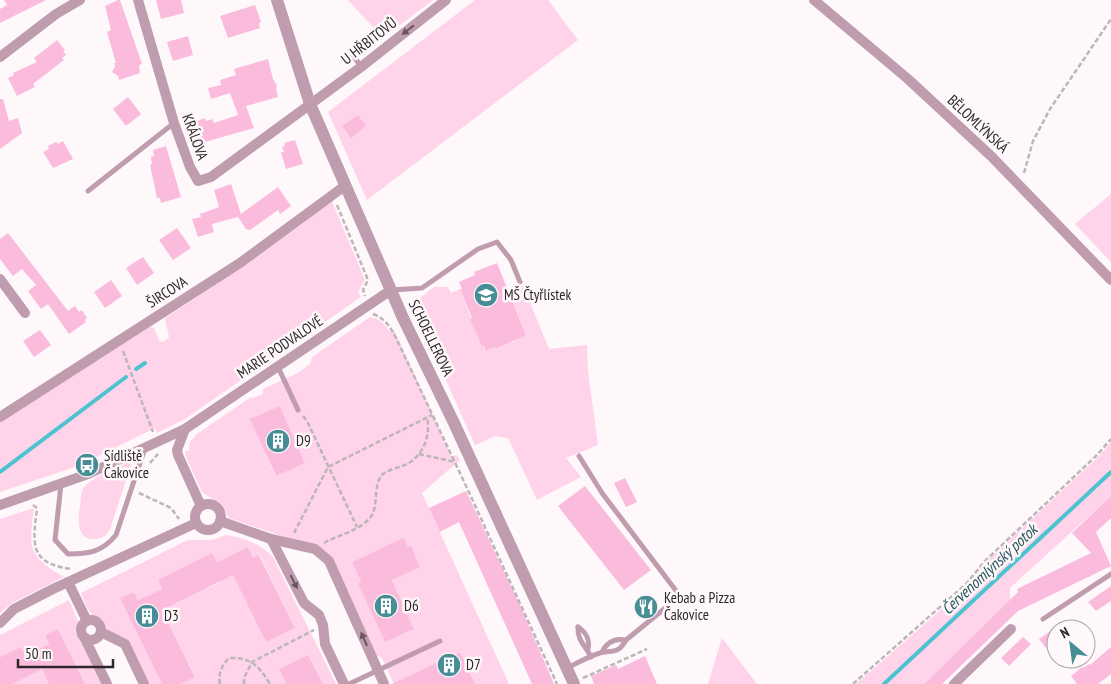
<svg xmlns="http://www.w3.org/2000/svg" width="1111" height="684" font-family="'PT Sans Narrow',sans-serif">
	<rect width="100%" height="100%" fill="#fef8fb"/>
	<g fill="#ffd3e9" fill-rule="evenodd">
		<polygon points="348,0 433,0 383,38"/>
		<path d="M475,0H548L578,40L367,200L328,112ZM358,115L366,126L351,137L342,126Z"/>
		<polygon points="1111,194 1111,262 1075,224"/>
		<polygon points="331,199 365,280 358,292 361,297 185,419 157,433 155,428 78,466 0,492 0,422 150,327 154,328 160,342 165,341 169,337 165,318 249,263 320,210"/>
		<polygon points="523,285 549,349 587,345 588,371 598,445 566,458 581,477 537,500 508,438 495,436 475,445 413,307 415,302 434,287 448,287 451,293 460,289 478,337 486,351 495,347 497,349 517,340 517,338 526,335 509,291"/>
		<path d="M370,317C380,318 385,325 390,332L394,330L452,457L457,455L460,460L422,493L509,684H475L460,652L394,684L382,658L375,655L320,549L229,518L222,505L202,492L186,457L185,451H189L190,442L197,434L251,397L253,398L263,394V389L298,373L310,364L312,357ZM280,406L305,463L275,476L251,419ZM404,539L408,547H411L420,566L392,580L414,629L385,642L358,584L361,582L352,562Z"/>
		<polygon points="1111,442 1111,496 1010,588 1010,600 924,684 856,684 968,586 986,562 1099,456"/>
		<path d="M128,462L131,465L110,529C107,535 102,539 95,539C76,540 78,519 80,506C81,500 80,493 84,487C92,477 117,468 128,462Z"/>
		<path d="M34,508C29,549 27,555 64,577L12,603L0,613V519Z"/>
		<path d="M226,535C242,537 261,544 273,557L336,684H323L308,655L279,669L286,684H180L195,676L159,604L177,603L206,587L207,588L219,583L217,577L231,570L266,642L295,628L260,555L253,558L248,547L217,562L212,554L158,580L162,589L138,600L134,592L121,598L162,684H147L128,645L107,629L102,619C89,617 86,605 81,593L188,540H212Z"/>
		<polygon points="69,600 79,623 79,626 75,632 102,684 85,684 58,629 45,635 49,644 25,655 21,647 0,657 0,635"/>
		<polygon points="722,638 757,684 708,684"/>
		<polygon points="39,663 49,684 8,684"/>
	</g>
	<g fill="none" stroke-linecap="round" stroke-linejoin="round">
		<g stroke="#4dc3d0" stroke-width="4">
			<polyline points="136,369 145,363"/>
			<polyline points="0,472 126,377"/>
			<polyline points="884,684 1111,472"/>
		</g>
	</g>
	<g fill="#fbbbdc">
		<polygon points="4,0 46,0 0,23 0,9 7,5"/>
		<polygon points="118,0 120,0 142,64 139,65 140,73 119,80 118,76 112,72 115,67 114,63 116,63 107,32 111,30 105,6"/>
		<polygon points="156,0 181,0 184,13 161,19"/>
		<polygon points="255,5 261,22 259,23 260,28 228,38 220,16"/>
		<polygon points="188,36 193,55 173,61 167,42"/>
		<polygon points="57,40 65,50 63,51 66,55 62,58 64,60 33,84 35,87 17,96 8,78 14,75 13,73 37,62 34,58"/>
		<polygon points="268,59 273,79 277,85 276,88 278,97 246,106 254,128 198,144 192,123 205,118 206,121 212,119 214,123 238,115 230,93 211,99 208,88 221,85 220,80 236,75 234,69"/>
		<polygon points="128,97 141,114 126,126 113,109"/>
		<polygon points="0,99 3,99 9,121 18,118 22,133 0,149"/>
		<polygon points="358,115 366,126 351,138 342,126"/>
		<polygon points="295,140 303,164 286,169 281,152 284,152 282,147 285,146 284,143"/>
		<polygon points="63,141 73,159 53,168 43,152 49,149 48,146 56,142 58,144"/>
		<polygon points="166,146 181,197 161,203 160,198 157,198 150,165 152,164 151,157 154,156 153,150"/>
		<polygon points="231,184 241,214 278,187 291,206 280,214 278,210 250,230 246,229 238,217 212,224 214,232 198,237 192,219 201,217 200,214 219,207 214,190"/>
		<polygon points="177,228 191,248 173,260 159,240"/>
		<polygon points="8,233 68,311 75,306 79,312 82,310 87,318 85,320 86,322 69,334 48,304 41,309 28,291 36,285 22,269 13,276 0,259 0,239"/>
		<polygon points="143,257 154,273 137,285 126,268"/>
		<polygon points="497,263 526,335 496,349 495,347 486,351 484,346 482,346 470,319 472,318 460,289 462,289 459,282 475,275 474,272"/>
		<polygon points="111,280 122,296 105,308 94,292"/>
		<polygon points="40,330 51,345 34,357 23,341"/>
		<polygon points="280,406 305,463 276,476 250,419"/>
		<polygon points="625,478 637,502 626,507 614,483"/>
		<polygon points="585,486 651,570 624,590 558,506"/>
		<polygon points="466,491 519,603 554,684 532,684 459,522 440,532 429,508"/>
		<polygon points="1111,496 1111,518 1096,532 1111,566 1018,611 942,684 924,684 1018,592 1017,589 1091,553 1072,533"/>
		<polygon points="404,538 408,547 411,546 420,567 392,580 414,629 385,642 358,584 361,582 352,562"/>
		<polygon points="248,547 253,558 259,555 295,628 266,642 233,575 162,610 195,677 180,684 162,684 120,598 134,592 138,600 162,589 158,580 212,553 217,562"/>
		<polygon points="1111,586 1111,601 1096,611 1088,602"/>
		<polygon points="58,629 85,684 49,684 42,669 12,684 0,684 0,657 21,647 25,655 49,644 45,635"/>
		<polygon points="1052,630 1056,635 1056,641 1046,648 1039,639"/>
		<polygon points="1023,637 1031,644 1009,666 1001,658"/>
		<polygon points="1111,647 1111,674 1098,684 1077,684 1071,676 1082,667 1083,668 1089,664 1090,665"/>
		<polygon points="460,652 475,684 392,684"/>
		<polygon points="308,655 323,684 286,684 279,669"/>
		<polygon points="645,656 657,684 594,684 591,676 616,665 618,669"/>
	</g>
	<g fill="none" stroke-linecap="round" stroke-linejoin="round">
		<g stroke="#bcb6b9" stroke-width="2.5" stroke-dasharray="5 2.5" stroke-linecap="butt">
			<polyline points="1024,173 1033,141 1050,109 1111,19"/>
			<polyline points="337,205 368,280 363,290 365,296"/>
			<path d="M373,314C386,319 391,328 397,340L467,488L557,684"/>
			<polyline points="123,351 153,432"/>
			<polyline points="303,416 307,421 357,527"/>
			<polyline points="419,454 455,462"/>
			<polyline points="150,463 158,454"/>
			<polyline points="139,493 171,508 179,519"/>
			<path d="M33,505L37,508C33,543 28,563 71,569"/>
			<polyline points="294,533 328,467 432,415"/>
			<path d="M324,543C338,535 358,531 369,519C380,508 372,487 382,475C388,469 399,468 407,464C423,456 431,435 427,418"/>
			<polyline points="583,678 647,649"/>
			<path d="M220,684C218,673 222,665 229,658C251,657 259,666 270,684"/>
			<polyline points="244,684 244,678 252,662 314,630"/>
			<polyline points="853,684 966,584 985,561 1097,455 1111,439"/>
		</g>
		<g stroke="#bf9cae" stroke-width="5">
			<polyline points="351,52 361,67"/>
			<polyline points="88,191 174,123"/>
			<polyline points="391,290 422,288 478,249 497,242 511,260 520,282"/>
			<polyline points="278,367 298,410"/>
			<path d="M61,484L55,540L68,554C89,554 102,552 116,535L145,448"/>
			<polyline points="1043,619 1111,574"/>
			<path d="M578,627C577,641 586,646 591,657"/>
			<path d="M578,627C586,632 590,640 588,649"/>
			<path d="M602,652C607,642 615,638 626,640"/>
			<path d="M567,668C578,663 589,656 600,653C612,649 617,656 626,640L680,596L602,493L579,456"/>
			<polyline points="349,684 440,641"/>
		</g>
		<g stroke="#bf9cae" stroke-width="10">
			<polyline points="138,0 174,123 190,167 198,181 211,177 361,67 446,0"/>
			<polyline points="814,0 908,79 991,156 1111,280"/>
			<polyline points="0,57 56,14 80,0"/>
			<polyline points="0,279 25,313"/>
			<polyline points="0,417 240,263 346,185"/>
			<polyline points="185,429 177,450 178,455 201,506"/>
			<circle cx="208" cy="517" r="13"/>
			<polyline points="0,505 88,474 185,429 391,290"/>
			<polyline points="220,521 271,539 315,549 329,561 384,684"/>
			<polyline points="271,539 304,603 319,615 323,625 325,644 344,684"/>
			<polyline points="68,582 87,621"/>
			<circle cx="91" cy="630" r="10"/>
			<polyline points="0,623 14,609 53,589 196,523"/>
			<polyline points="101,632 125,644 144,684"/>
			<polyline points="84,637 107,684"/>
			<polyline points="954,684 1011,629"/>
		</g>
		<polyline stroke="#bf9cae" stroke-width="12" points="277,0 310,104 403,318 454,423 574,684"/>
	</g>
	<defs><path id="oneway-solid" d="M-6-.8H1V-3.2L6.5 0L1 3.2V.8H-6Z" transform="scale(1.25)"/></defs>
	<g fill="#67565e">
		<use href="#oneway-solid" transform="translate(408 30) rotate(142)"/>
		<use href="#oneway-solid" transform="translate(294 582) rotate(63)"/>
		<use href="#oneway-solid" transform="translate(364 639) rotate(-114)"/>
	</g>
	<defs>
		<g id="school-disc" transform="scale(1.25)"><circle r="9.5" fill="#468d95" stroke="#fef8fb"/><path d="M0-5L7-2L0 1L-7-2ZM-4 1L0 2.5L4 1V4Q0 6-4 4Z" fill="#fff"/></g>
		<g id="building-disc" transform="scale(1.25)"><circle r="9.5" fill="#468d95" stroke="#fef8fb"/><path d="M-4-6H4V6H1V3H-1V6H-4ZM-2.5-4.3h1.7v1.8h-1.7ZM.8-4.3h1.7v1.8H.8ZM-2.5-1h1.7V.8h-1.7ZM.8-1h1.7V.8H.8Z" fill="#fff"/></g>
		<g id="bus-disc" transform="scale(1.25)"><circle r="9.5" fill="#468d95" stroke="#fef8fb"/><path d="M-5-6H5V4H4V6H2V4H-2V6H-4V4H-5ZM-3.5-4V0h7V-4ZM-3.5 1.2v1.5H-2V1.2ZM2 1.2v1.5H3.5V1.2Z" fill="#fff"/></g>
		<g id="restaurant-disc" transform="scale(1.25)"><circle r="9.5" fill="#468d95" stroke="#fef8fb"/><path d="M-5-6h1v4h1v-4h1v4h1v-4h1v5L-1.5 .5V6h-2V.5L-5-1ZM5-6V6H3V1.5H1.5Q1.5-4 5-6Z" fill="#fff"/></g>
	</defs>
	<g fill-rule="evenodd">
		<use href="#school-disc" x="486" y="295"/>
		<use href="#building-disc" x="278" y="441"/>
		<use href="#bus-disc" x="87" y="465"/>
		<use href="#building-disc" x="386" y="606"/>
		<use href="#restaurant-disc" x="646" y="607"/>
		<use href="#building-disc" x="147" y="616"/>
		<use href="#building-disc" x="449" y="665"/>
	</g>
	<g text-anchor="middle" stroke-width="5" stroke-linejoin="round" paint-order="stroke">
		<g font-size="15" fill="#2c2729" stroke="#fef8fb">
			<text transform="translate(369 41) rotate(-38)" y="5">U HŘBITOVŮ</text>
			<text transform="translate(978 124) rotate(43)" y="5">BĚLOMLÝNSKÁ</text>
			<text transform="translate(195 137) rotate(70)" y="5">KRÁLOVA</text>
			<text transform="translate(167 292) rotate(-33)" y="5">ŠIRCOVA</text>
			<text transform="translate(431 338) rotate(64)" y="5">SCHOELLEROVA</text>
			<text transform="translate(280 347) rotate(-34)" y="5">MARIE PODVALOVÉ</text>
		</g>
		<g font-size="15" fill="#2c2729" stroke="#fef8fb" text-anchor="start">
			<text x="504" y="300">MŠ Čtyřlístek</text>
			<text x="296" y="446">D9</text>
			<text x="104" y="461">Sídliště<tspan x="104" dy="17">Čakovice</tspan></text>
			<text x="664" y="603">Kebab a Pizza<tspan x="664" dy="17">Čakovice</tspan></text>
			<text x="404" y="611">D6</text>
			<text x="164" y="621">D3</text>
			<text x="466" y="670">D7</text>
		</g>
		<g font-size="16" font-style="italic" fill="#25575d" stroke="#fef8fb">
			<text transform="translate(989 569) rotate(-43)" y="6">Červenomlýnský potok</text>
		</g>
	</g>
	<g transform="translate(1071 644) rotate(331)"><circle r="24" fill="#fef8fb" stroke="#aaa4a7"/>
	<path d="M0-4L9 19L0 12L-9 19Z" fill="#468d95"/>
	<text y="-8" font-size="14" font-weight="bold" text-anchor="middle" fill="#2c2729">N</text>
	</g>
	<path d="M18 659v8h95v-8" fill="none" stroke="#2c2729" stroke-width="2.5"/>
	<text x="25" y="659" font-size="15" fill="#2c2729" stroke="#fef8fb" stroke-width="4" paint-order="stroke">50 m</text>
</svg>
